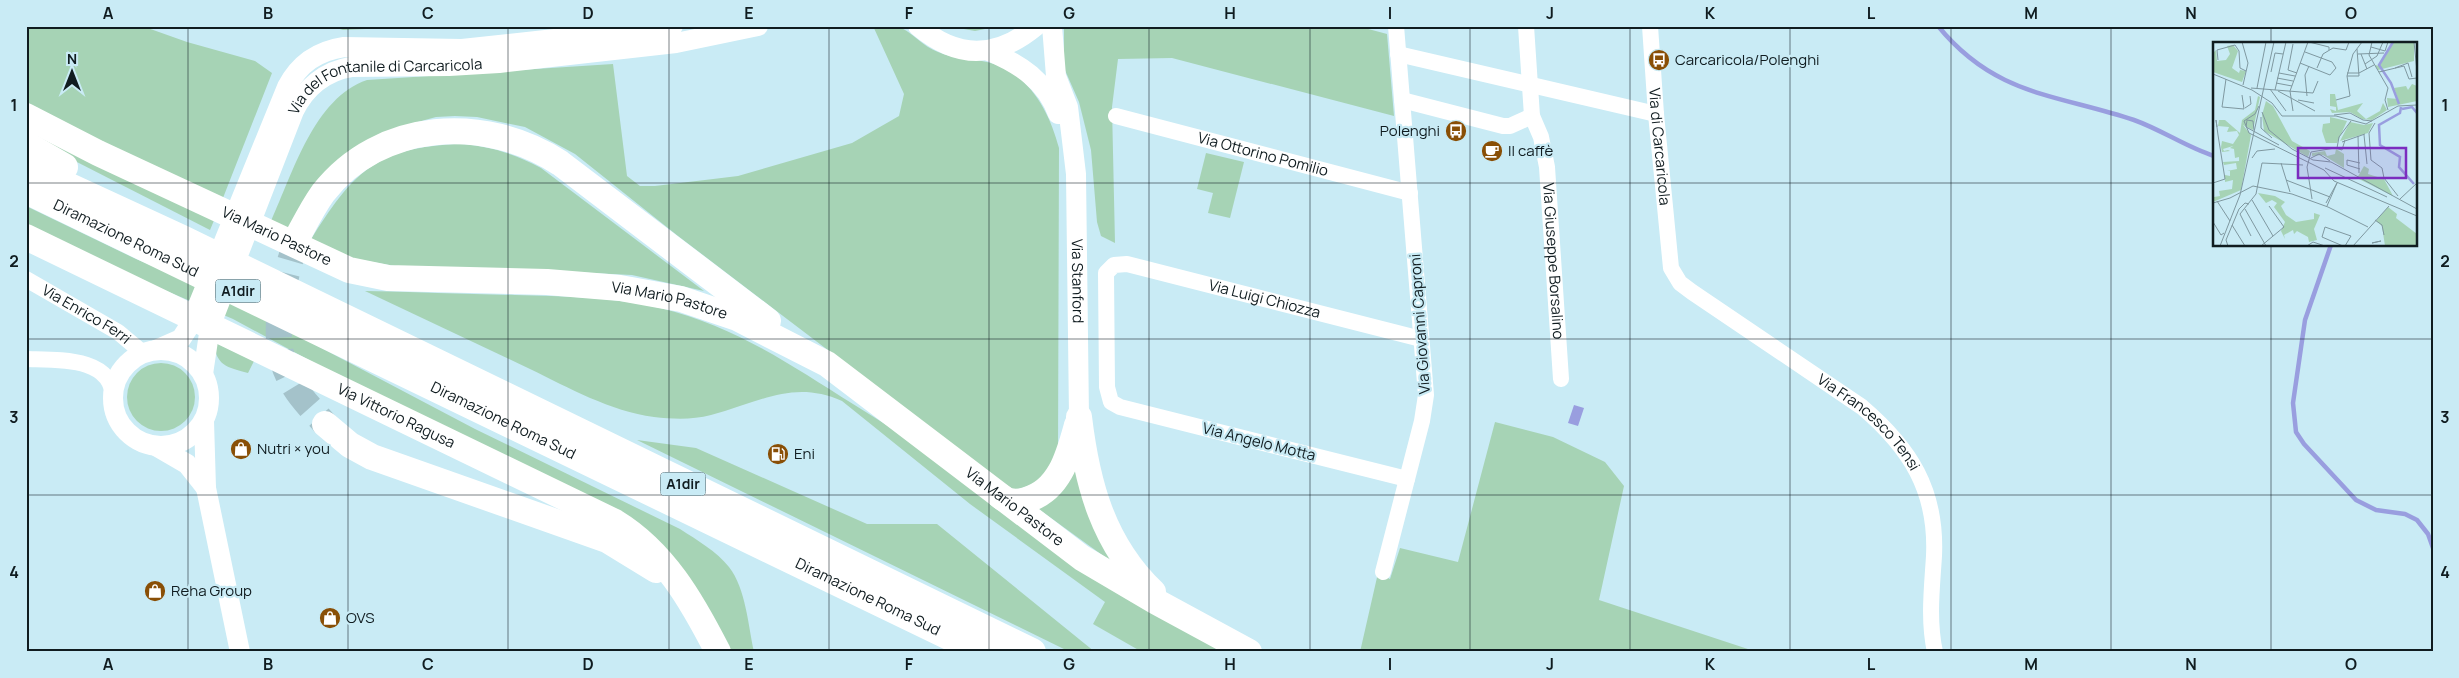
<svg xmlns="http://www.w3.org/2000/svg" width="2459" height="678" font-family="Manrope,sans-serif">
	<rect width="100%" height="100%" fill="#c9ebf5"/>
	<g fill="#a6d3b5">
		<polygon points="26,26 142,26 187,42 255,61 272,73 221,203 26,102"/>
		<polygon points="330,26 434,26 343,30"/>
		<path d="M873,26C879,26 889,25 896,26C911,30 923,47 938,52C954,59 970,58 987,62C1029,72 1049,111 1059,148L1058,456C1048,475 1033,488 1012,490L678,236L575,154L525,127L477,117L455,116L436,117L403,126L295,235L271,221C293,173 314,98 367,80L613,64L627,176L640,186H655L738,176L852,143L899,116L904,94Z"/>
		<polygon points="947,26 1000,26 975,31"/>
		<polygon points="1064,26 1357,26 1387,34 1394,116 1172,58 1118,59 1112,107 1115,243 1101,236 1097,222 1091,150 1079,102 1064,68"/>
		<polygon points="26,127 215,218 210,230 26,136"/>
		<path d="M460,144C490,146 515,154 541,168L704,291L632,275L509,269L406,268L350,258L310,241C353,172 376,147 460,144Z"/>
		<polygon points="1206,153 1244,162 1230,218 1208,213 1213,193 1197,189"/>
		<path d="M26,206L136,259L217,293L475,429L680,529C697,540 716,551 729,567C746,589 748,625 754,652H727L683,575L355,385L233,319L145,282L26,226Z"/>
		<path d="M365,291C415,292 465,294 515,295C563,296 613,297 660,308C735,326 789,364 853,404C981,483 1105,569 1230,652H1142L1093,624L1105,602L970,504L842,401C793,379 758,403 711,415C692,420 673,419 654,417C610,411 569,388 530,369C475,343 420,317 365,291Z"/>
		<path d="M214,342L254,361L248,373C227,367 216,366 214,342Z"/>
		<circle cx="161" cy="397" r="34"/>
		<polygon points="1495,422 1553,437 1605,462 1624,486 1599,600 1757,652 1360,652 1378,573 1390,579 1400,548 1458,562"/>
		<polygon points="637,440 696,448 867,524 937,524 1095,652 1070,652"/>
		<polygon points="1075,461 1112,557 1109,560 1033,505"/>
	</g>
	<polygon fill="#999edf" points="1574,405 1584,408 1578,426 1568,423"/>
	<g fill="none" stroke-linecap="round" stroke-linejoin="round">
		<g stroke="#999edf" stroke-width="4.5">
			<path d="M1938,26C1995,96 2056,94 2134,120C2162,130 2186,147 2214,156"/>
			<polyline points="2331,245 2305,320 2293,403 2296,432 2304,444 2356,500 2376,510 2405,514 2417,520 2428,534 2433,548"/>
		</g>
		<path stroke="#a4c2ca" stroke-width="26" stroke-dasharray="26 13" stroke-linecap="butt" d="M298,236C284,278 267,337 290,379C298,396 313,410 325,424"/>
		<g stroke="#fff" stroke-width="16">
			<path id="s1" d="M1526,26L1532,116L1541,137L1547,167L1561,379"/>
			<path id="s2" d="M1650,26L1656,114L1671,268L1680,283L1692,292L1862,407C1910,448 1937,490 1934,556C1932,588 1928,620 1935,652"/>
			<polyline points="1398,54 1656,114"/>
			<polyline points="1402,100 1503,126 1510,126 1532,116"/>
			<path id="s3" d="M1116,116L1410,193"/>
			<path id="s4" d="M26,279L118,332L143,353"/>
			<path d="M26,359C56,360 114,356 113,399"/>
			<path id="s5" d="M1407,479L1120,407L1111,402L1107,387L1106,273L1114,265L1127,264L1421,339"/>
			<polyline points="1383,572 1422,421 1426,395 1396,26"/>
		</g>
		<g stroke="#fff" stroke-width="20">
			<path d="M918,26C957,59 996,59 1036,26"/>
			<path id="s6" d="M1052,26L1056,76L1068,107L1076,174L1079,417"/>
			<path d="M989,51C1020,64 1046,81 1058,114"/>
			<path d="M156,350L181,339L190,325L287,87C299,64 317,51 344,47L462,49L673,26"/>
			<circle cx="161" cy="398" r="48"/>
			<path id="s7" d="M203,374L210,327L294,111C305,88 325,71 351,67L449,66L499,63L676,43L758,26"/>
			<polyline points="204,421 206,488 240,652"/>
			<polyline points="156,446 187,464 206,488"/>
		</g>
		<g stroke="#fff" stroke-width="26">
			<path id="s8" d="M26,116L98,153L349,270L388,278L547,282L620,288L681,299L737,318L827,364L1082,558L1155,601L1249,652"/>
			<path d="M298,236C306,221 313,207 323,193C380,120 485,114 560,163L768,321"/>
			<path id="s9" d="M26,237L615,522C664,552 692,601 718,652"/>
			<path d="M1079,417C1087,484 1103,544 1153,592"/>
			<polyline points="325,424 350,445 372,457 607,540 656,570"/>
			<path d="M1000,496C1007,502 1017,503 1026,500C1060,491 1069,454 1077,425"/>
		</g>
		<g stroke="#fff" stroke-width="28">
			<polyline points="26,145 64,167"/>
			<polyline points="26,167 182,239 1032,652"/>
			<path id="s10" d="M26,190L982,652"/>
		</g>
	</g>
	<path fill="none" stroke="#101c20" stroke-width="1" stroke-opacity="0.55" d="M188,26V652M348,26V652M508,26V652M669,26V652M829,26V652M989,26V652M1149,26V652M1310,26V652M1470,26V652M1630,26V652M1790,26V652M1951,26V652M2111,26V652M2271,26V44M26,183H2214M2415,183H2433M2271,245V652M26,339H2433M26,495H2433"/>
	<defs>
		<g id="bus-disc" transform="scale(1.125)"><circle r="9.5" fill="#894f06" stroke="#c9ebf5"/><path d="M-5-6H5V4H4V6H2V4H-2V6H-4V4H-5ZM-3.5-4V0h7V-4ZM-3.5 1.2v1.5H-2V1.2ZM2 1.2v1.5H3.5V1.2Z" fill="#fff"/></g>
		<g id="cafe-disc" transform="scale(1.125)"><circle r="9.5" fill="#894f06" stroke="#c9ebf5"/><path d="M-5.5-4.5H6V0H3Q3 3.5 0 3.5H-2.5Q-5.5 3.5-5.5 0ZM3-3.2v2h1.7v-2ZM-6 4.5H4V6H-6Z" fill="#fff"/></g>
		<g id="shop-disc" transform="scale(1.125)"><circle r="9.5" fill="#894f06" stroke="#c9ebf5"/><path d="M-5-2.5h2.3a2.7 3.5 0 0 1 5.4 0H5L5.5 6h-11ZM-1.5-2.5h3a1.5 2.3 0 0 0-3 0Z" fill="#fff"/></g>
		<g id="fuel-disc" transform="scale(1.125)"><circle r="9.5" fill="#894f06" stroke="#c9ebf5"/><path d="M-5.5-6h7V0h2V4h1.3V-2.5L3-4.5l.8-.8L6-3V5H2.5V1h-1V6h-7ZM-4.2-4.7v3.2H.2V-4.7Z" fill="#fff"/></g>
	</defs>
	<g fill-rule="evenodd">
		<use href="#bus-disc" x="1659" y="60"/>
		<use href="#bus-disc" x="1456" y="131"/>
		<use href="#cafe-disc" x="1492" y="151"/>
		<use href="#shop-disc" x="241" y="449"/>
		<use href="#fuel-disc" x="778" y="454"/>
		<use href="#shop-disc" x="155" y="591"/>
		<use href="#shop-disc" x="330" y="618"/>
	</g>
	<g text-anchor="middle" stroke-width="4.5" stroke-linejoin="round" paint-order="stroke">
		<g fill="#c9ebf5" stroke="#485a60" stroke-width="1">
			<rect x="215.5" y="279.5" width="45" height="23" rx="4"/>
			<rect x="660.5" y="472.5" width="45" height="23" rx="4"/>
		</g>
		<g font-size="14" font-weight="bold" fill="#101c20">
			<text x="238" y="296">A1dir</text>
			<text x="683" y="489">A1dir</text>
		</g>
		<g font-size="15" fill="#101c20" stroke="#c9ebf5" text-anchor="start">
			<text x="1675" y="65">Carcaricola/Polenghi</text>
			<text x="1440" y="136" text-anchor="end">Polenghi</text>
			<text x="1508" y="156">Il caffè</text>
			<text x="257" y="454">Nutri × you</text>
			<text x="794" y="459">Eni</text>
			<text x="171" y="596">Reha Group</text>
			<text x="346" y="623">OVS</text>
		</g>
		<g font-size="15" fill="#101c20" stroke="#c9ebf5">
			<text dy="5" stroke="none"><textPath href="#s7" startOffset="381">Via del Fontanile di Carcaricola</textPath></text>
			<text dy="5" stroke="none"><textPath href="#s2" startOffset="121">Via di Carcaricola</textPath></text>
			<text dy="5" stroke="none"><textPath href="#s3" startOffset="152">Via Ottorino Pomilio</textPath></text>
			<text dy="5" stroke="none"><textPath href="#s8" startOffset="278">Via Mario Pastore</textPath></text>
			<text dy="5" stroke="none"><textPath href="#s10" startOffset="111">Diramazione Roma Sud</textPath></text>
			<text dy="5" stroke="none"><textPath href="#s1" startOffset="238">Via Giuseppe Borsalino</textPath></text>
			<text dy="5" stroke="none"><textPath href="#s6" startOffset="258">Via Stanford</textPath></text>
			<text dy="5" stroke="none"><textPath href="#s5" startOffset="602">Via Luigi Chiozza</textPath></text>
			<text dy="5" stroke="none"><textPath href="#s8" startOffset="681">Via Mario Pastore</textPath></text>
			<text dy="5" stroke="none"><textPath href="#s4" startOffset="70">Via Enrico Ferri</textPath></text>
			<text transform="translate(1420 324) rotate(-94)" y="5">Via Giovanni Caproni</text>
			<text dy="5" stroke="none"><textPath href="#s9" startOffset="411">Via Vittorio Ragusa</textPath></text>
			<text dy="5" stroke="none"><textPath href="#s10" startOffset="530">Diramazione Roma Sud</textPath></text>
			<text dy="5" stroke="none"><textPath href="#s2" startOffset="496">Via Francesco Tensi</textPath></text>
			<text transform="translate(1259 442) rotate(14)" y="5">Via Angelo Motta</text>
			<text dy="5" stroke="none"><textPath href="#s8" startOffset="1088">Via Mario Pastore</textPath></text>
			<text dy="5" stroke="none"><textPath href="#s10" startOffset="935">Diramazione Roma Sud</textPath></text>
		</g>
	</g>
	<g transform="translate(2213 42)">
		<rect width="204" height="204" fill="#c9ebf5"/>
		<path d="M180,0H201V19L165,28L162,23L166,24ZM20,3L25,9L19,26L26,31L27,28L33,29L29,40L0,30V11L3,8L4,19L13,18L17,12L14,4ZM199,42L204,44V59L175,65L174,56L185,57L181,46L193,44L195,48ZM117,52H122L125,68L150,61L144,69L153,77L167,69L170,61L174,68L159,78L149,77L137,70L119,71L117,67L123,69V65L117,64ZM45,54L47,55L40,88L30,83L38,93L28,148L0,160L1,155L7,154L6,149L19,147L20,138L12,140V133L17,134V129H14L24,127L23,121L11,123L10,120L26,119V115L22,116L21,107L17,106L20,104L10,107L11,109L15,108L17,109L9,110L8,105L9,99L20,102L26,93L24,89L14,90L16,85L5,84L6,78H12L27,91L29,78L42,68ZM53,59L60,64L79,99L97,109L95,115L51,89L49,73ZM117,75L134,79L124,101H113L109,89L110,82L117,81ZM137,80L151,83L160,81L155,91L127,99ZM123,107L131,112V126L110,113L99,114V111L112,109L114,114L122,112ZM151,124L156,127L155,132L171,137L180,154L144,136ZM45,151L62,154L72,160L68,164L73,173L83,180L101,177V171L107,173L101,187L104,198L96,200L95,195L84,189L81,192L80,188L71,193L72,197L68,189L72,180L61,165L64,161L59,158L53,161ZM175,165L184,172L183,176L204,192V204H172L169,184L163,179Z" fill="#a6d3b5"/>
		<path fill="none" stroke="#999edf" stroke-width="2.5" d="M180,0L166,23L178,41L186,62M188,65L187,71L166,83L167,103L187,115L186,125L201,142M189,67L199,65L204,71"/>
		<path fill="none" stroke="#7f98a0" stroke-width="1" d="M29,0L35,21L30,43M96,0L116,5V8M159,0L156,13L175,46L172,58L175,68M201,0L204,29M80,2L75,28L84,31M158,5L172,9L175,0M120,6L133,8L136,0M145,12L171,11M148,12L154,27M5,18L4,8L22,3L26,9L27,26L33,29M87,21L117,33L123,26L119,20L92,10M152,22L164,14L170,0M104,26L110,12L120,6M182,26L195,21L199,35M58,30L62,11L70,12M166,30L191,24L196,37L204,36M66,31L82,34M134,31H146L161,23M0,32L39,48L59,61L69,74H123L153,82L185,64L204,63M134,34H146L144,7M64,36L80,39M13,37L9,65L31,67L29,53M63,41L79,44M38,46L100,51L105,39M44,46L53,0M57,47L73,69M62,48L73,0M65,49L102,69M94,54L92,33L96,24M85,58L101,61M123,58L137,54L134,34L140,12L149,0M46,64L42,72L31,79L36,91L111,128L121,139L204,174M32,66L38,62L37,54M80,69L77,49L95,0M49,70L56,88L79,107L100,118L118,120L204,167M121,73L137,71L150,78L159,79M48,75V86L59,96M162,81L156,91L158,118L169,126L171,136L185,154M41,88L40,79L34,78L33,85L66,103M151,93L154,122M145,94L146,131M129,100L152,92M124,106L126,95L138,79M39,116L44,109L62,107M98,116L106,112L117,119M68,121L77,150M112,126L174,155M147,127L134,123V118L147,121M73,138L117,155M0,141L12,137L5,93L3,78L4,85M99,157L94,125L98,110L122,106L129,108L132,98M187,157L204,141M39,158L60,194M4,159L17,179M0,161L17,156L40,144L79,152L115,165L155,185M113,161L124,141L114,164M32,167L53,204M27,172L43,152L49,121L90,123M27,172L38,194M162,178L169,183L171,193M0,180L8,193L11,191M19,183L32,204M159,201L168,199L159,201M7,204L27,153L61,0M15,204L13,198L26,167L32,161L36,162M48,204L71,185L56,164M94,204L100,200L112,204M130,204L109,195L112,185L138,194L132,204M140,204L176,164"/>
		<path fill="#7b2cbf" fill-opacity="0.15" stroke="#7b2cbf" stroke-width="2.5" d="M85,106H193V136H85Z"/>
		<rect width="204" height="204" fill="none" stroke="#101c20" stroke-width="2.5"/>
	</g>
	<rect width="2459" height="678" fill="none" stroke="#c9ebf5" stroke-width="55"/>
	<g transform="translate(72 72)" stroke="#c9ebf5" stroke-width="4" paint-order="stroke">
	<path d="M0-4L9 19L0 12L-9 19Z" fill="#101c20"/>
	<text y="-8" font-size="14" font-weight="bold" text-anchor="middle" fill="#101c20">N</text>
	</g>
	<rect x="28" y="28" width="2404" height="622" fill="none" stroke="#101c20" stroke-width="2"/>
	<g font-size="16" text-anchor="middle" font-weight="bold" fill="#101c20">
		<text x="108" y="19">A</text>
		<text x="268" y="19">B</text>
		<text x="428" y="19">C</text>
		<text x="588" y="19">D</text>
		<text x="749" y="19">E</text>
		<text x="909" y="19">F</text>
		<text x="1069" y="19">G</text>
		<text x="1230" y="19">H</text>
		<text x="1390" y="19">I</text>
		<text x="1550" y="19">J</text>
		<text x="1710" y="19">K</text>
		<text x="1871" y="19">L</text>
		<text x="2031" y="19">M</text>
		<text x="2191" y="19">N</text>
		<text x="2351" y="19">O</text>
		<text x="14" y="111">1</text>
		<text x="2445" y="111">1</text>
		<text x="14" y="267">2</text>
		<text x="2445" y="267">2</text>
		<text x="14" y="423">3</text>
		<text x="2445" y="423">3</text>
		<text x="14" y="578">4</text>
		<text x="2445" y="578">4</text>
		<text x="108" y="670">A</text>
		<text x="268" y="670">B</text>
		<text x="428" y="670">C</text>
		<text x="588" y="670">D</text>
		<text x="749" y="670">E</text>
		<text x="909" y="670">F</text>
		<text x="1069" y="670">G</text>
		<text x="1230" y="670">H</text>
		<text x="1390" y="670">I</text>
		<text x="1550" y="670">J</text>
		<text x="1710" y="670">K</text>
		<text x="1871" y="670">L</text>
		<text x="2031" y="670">M</text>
		<text x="2191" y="670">N</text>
		<text x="2351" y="670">O</text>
	</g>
</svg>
